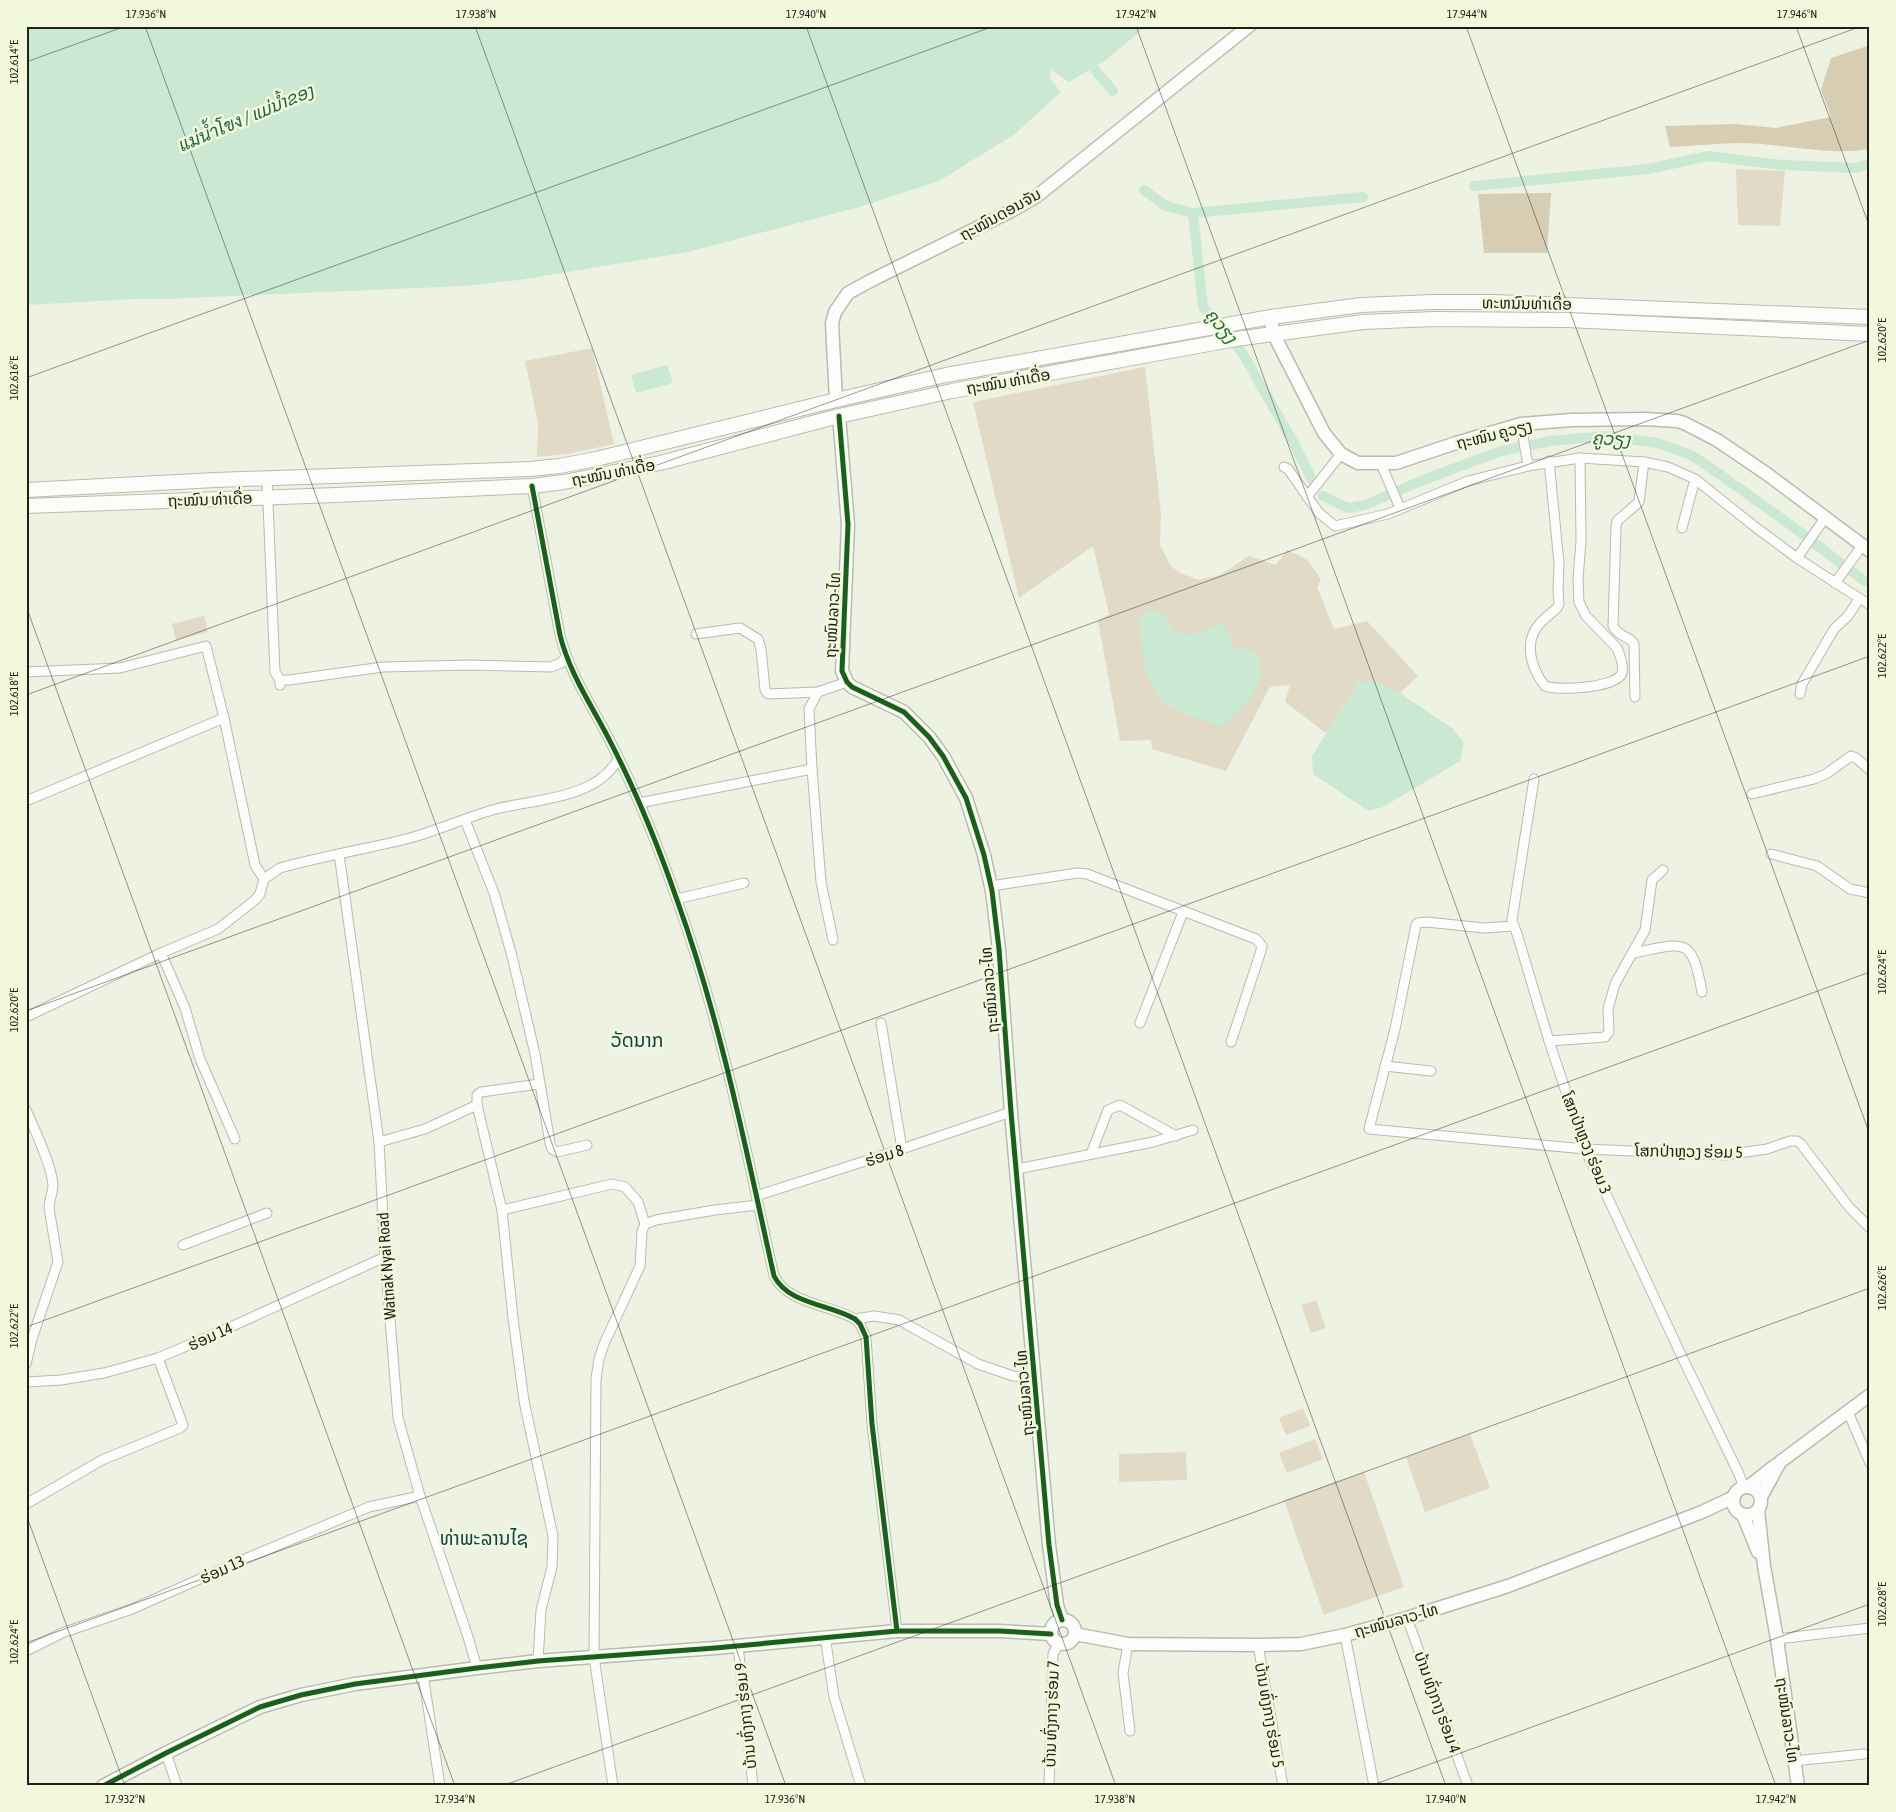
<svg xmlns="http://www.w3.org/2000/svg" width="1896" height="1812" font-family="'Asap Condensed','Noto Sans Lao',Sarabun,sans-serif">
	<rect width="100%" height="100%" fill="#eef2e2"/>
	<g fill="#e0dac7">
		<polygon points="1736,169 1785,171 1780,226 1738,225"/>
		<polygon points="592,348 614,444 568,454 537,457 538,423 525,361"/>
		<polygon points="1145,367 1161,514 1160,545 1171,566 1180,573 1199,580 1220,575 1249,556 1276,565 1287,550 1308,560 1321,580 1317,587 1334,629 1367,621 1418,676 1400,693 1376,682 1359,682 1326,733 1285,702 1290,685 1270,687 1226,771 1152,749 1151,740 1120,741 1098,621 1109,614 1093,546 1019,598 973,402"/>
		<polygon points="204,616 208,632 176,640 172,624"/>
		<polygon points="1316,1300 1326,1328 1311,1333 1301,1305"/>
		<polygon points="1303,1408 1310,1426 1286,1435 1279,1418"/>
		<polygon points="1470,1434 1490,1488 1425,1512 1406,1457"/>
		<polygon points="1315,1439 1323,1459 1287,1473 1279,1453"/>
		<polygon points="1186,1452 1187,1480 1119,1482 1119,1454"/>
		<polygon points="1364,1472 1404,1587 1324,1615 1284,1500"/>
	</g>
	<g fill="#d7cdb3">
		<path d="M1870,45V149C1827,156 1785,144 1743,143C1719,143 1694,146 1670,147L1665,126L1736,124L1776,128L1831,117L1821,90L1831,58Z"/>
		<polygon points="1551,193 1547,253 1484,253 1478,194"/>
	</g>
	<g fill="#cbe8d3">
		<polygon points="26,26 1146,26 1106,60 1069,82 1051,70 1050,78 1061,92 1015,134 939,181 856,208 688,252 519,280 465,286 164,299 135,299 26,305"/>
		<polygon points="667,365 673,383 636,393 631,375"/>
		<path d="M1148,611L1164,613C1167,618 1171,625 1175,630C1187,642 1210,628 1223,623L1231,636V651L1244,647L1259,657L1262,677L1251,698L1223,727C1207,721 1188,717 1173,708C1143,692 1141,647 1139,618Z"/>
		<polygon points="1359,682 1376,682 1400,693 1452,728 1464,743 1460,761 1383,807 1368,811 1313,774 1312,756"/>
	</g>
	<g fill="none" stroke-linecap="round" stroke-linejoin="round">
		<g stroke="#cbe8d3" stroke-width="10">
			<polyline points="1085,58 1113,91"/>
			<polyline points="1474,186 1648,169 1708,156 1782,165 1855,168 1870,164"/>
			<polyline points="1144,190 1166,206 1193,213 1363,197"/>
			<polyline points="1193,213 1203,307 1243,354 1296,447 1312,480"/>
			<polyline points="1323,496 1348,508 1365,505 1423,480 1501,451 1550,441 1607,436 1657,443 1691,455 1718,473 1788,523 1863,580 1870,583"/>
		</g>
		<g stroke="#b8bbaf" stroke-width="11">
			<g id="street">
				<polyline points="1521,424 1528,466"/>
				<path d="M1549,461L1559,563L1558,590L1559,604L1557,608C1550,614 1542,620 1537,627C1524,645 1532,670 1545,686C1558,691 1612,688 1621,675C1625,668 1620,655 1617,648L1586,616L1579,602L1578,579L1581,541L1580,458"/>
				<polyline points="1381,464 1400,508"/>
				<polyline points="1284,467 1288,469 1319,513 1335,526 1388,514 1468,481 1528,466 1580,458 1644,462 1668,467 1695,479 1754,526 1797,558 1870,605"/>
				<polyline points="267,479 275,672 280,680 280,685"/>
				<path d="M532,486L560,635C570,676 595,710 613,747C638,796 659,848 677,900C721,1022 746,1150 774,1276C788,1304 829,1304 855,1319L860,1324L866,1337L872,1424L897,1631"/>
				<polyline points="1307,497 1341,454"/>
				<polyline points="1682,528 1695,479"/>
				<polyline points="1797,558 1825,518"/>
				<polyline points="1835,583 1862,546"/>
				<polyline points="696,634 740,628 758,639 761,649 765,690 768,694 818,692 847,682"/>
				<polyline points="26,672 120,668 206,646 224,718 255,865 264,879"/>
				<polyline points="280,680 289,680 383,667 470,665 551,667 561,663 566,657"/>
				<polyline points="818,692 809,709 812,769 821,882 833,940"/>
				<polyline points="1800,694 1802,684 1834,629 1848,616 1859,599"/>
				<path d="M1635,697L1634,644C1629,635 1619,638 1613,626L1616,527L1617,521L1639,502L1644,462"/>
				<polyline points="1534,779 1512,920 1518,937 1549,1041 1585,1149 1684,1361 1739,1474 1744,1488"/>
				<polyline points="1752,794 1814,779 1826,774 1851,756 1856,758 1870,770"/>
				<polyline points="26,801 224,718"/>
				<polyline points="639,803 812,769"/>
				<polyline points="465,820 494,893 512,956 535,1054 550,1143 552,1149 557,1152 587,1145"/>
				<polyline points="339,854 379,1142 385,1257 398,1418 420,1496 468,1637 477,1668"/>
				<polyline points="1771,854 1817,866 1850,889 1870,893"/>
				<polyline points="991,886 1077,873 1087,874 1256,939 1262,946 1260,954 1231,1042"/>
				<polyline points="677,899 744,883"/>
				<polyline points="1513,926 1484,928 1427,922 1418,923 1416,925 1395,1029 1369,1129 1585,1149 1725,1155 1767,1149 1790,1141 1797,1141 1801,1144 1849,1207 1870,1228"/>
				<polyline points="161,953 185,1008 200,1059 235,1139"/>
				<path d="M1634,953C1684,943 1692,935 1702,992"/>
				<path d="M26,1017L161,953L218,929L255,900L260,894L264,879L280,868C323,856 367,849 410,838C439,830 467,817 496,809C535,799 597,799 618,759"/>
				<polyline points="881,1023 902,1149"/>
				<polyline points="1140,1023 1183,912"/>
				<polyline points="1549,1041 1605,1037 1609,1032 1608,1009 1615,984 1645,930 1652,880 1663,870"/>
				<polyline points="1385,1066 1431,1071"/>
				<path d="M26,1110C34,1128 52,1166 53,1185C53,1193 49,1200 49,1208L58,1262L32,1339L26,1364"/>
				<polyline points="379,1142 425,1129 477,1105"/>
				<polyline points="1091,1154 1108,1110 1120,1105 1176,1136"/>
				<polyline points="1017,1169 1153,1142 1193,1130"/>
				<polyline points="756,1196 884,1155 1011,1112"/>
				<polyline points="502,1210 612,1184 625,1187 638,1202 645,1224 642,1231 640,1266 604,1344 599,1359 596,1379 594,1657 613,1786"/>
				<polyline points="645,1224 656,1220 715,1210 758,1205"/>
				<polyline points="183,1245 267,1213"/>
				<polyline points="855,1319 874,1316 899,1320 978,1364 1013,1376 1035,1378"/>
				<polyline points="26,1382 61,1380 104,1373 158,1358 215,1334 385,1257"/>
				<polyline points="1848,1412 1870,1463"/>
				<polyline points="26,1504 102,1460 180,1428 183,1425 158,1358"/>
				<polyline points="1407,1618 1468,1786"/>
				<polyline points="1345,1635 1374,1786"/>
				<polyline points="825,1636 834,1697 861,1786"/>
				<polyline points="1777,1639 1870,1628"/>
				<polyline points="1128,1644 1123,1673 1130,1731"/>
				<polyline points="1258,1645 1283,1786"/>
				<polyline points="738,1646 753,1786"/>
				<polyline points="26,1651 62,1633 132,1609 245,1559 369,1507 420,1496"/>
				<polyline points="538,1661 541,1610 552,1567 553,1536 524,1401 513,1318 502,1210 477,1105 477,1095 481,1092 539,1084"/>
				<polyline points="423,1674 440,1786"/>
				<polyline points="166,1753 177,1786"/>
				<polyline points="1793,1761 1864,1754"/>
				<polyline points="1049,1786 1053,1654 1059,1643"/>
			</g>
		</g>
		<g stroke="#b8bbaf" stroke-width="15">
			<g id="secondary">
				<polyline points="1271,317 1273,333 1324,433 1341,454 1358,463 1396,463 1456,443 1521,424 1572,420 1645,419 1677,421 1684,423 1717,440 1767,474 1870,551"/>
				<polyline points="836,400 832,323 835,312 848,293 872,280 1013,210 1037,196 1249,26"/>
				<polyline points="839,416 848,524 842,671 847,682 852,687 904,712 929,737 943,756 966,798 984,855 992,891 999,949 1011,1112 1049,1545 1057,1605 1062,1620"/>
				<polyline points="1748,1487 1776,1465"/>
				<circle cx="1747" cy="1501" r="14"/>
				<polyline points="1761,1497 1780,1462 1870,1395"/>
				<polyline points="1758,1510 1764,1566 1777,1639 1798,1786"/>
				<polyline points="1743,1515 1758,1552"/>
				<circle cx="1063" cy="1632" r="12"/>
				<polyline points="1075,1634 1128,1644 1258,1645 1301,1644 1345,1635 1407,1618 1508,1586 1702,1512 1734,1497"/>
				<polyline points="103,1786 166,1753 260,1707 301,1695 355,1684 477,1668 538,1661 715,1648 897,1631 999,1631 1051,1634"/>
			</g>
		</g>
		<g stroke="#b8bbaf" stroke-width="16">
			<g id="primary">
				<polyline points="26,490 215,480 530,469 559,466 596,459 836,400 946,375 1271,317 1361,305 1433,302 1493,302 1870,317"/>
				<polyline points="26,506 336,495 532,486 564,482 660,463 839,416 952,391 1236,339 1363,322 1434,319 1567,320 1870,334"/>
			</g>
		</g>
		<use href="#street" stroke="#fcfdfb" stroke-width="9"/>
		<use href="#secondary" stroke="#fcfdfb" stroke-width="12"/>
		<use href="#primary" stroke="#fcfdfb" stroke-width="14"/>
		<g stroke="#f1f8dc" stroke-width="8">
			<g id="cycleway">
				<polyline points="839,416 848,524 842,671 847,682 852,687 904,712 929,737 943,756 966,798 984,855 992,891 999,949 1011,1112 1049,1545 1057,1605 1062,1620"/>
				<path d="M532,486L560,635C570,676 595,710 613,747C638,796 659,848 677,900C721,1022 746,1150 774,1276C788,1304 829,1304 855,1319L860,1324L866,1337L872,1424L897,1631"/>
				<polyline points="103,1786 166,1753 260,1707 301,1695 355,1684 477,1668 538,1661 715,1648 897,1631 999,1631 1051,1634"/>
			</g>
		</g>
		<use href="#cycleway" stroke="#1b5e20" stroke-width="5"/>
	</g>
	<path fill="none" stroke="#1f2118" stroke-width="1" stroke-opacity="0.45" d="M145,26L786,1786M475,26L1116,1786M806,26L1446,1786M1136,26L1776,1786M1466,26L1870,1135M1796,26L1870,228M26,62L126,26M26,378L994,26M26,606L455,1786M26,695L1862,26M26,1011L1870,340M26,1327L1870,656M26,1514L125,1786M26,1643L1870,972M502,1786L1870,1288M1370,1786L1870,1604"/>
	<g text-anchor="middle" stroke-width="5" stroke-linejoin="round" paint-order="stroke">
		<g font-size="16" fill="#1f2118" stroke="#f1f8dc">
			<text transform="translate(1000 214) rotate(-29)" y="6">ຖະໝົນດອນຈັນ</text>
			<text transform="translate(1527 303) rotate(1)" y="6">ທະຫນົນທ່າເດື່ອ</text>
			<text transform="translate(1008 381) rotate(-10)" y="6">ຖະໝົນ ທ່າເດື່ອ</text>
			<text transform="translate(1494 434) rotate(-14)" y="6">ຖະໜົນ ຄູວຽງ</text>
			<text transform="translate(613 472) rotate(-11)" y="6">ຖະໝົນ ທ່າເດື່ອ</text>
			<text transform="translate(210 499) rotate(-2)" y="6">ຖະໝົນ ທ່າເດື່ອ</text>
			<text transform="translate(832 615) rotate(-87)" y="6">ຖະໜົນລາວ-ໄທ</text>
			<text transform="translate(989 990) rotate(-95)" y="6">ຖະໜົນລາວ-ໄທ</text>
			<text transform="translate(1587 1143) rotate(68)" y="6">ໂສກປ່າຫຼວງ ຮ່ອມ 3</text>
			<text transform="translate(1689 1151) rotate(1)" y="6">ໂສກປ່າຫຼວງ ຮ່ອມ 5</text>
			<text transform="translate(884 1155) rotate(-18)" y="6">ຮ່ອມ 8</text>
			<text transform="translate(386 1266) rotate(-94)" y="6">Watnak Nyai Road</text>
			<text transform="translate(210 1336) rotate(-24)" y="6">ຮ່ອມ 14</text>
			<text transform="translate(1024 1393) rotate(-95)" y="6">ຖະໜົນລາວ-ໄທ</text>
			<text transform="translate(222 1569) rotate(-24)" y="6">ຮ່ອມ 13</text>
			<text transform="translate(1396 1620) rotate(-16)" y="6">ຖະໜົນລາວ-ໄທ</text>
			<text transform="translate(1438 1702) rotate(70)" y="6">ບ້ານ ທົ່ງກາງ ຮ່ອມ 4</text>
			<text transform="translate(1051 1714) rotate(-88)" y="6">ບ້ານ ທົ່ງກາງ ຮ່ອມ 7</text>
			<text transform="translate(1270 1715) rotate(80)" y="6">ບ້ານ ທົ່ງກາງ ຮ່ອມ 5</text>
			<text transform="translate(745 1716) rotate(-96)" y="6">ບ້ານ ທົ່ງກາງ ຮ່ອມ 9</text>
			<text transform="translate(1788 1720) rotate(82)" y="6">ຖະໜົນລາວ-ໄທ</text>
		</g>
		<g font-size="18" font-style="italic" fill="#246546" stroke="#f1f8dc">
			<text transform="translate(246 118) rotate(-23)" y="6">แม่น้ำโขง / ແມ່ນ້ຳຂອງ</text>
			<text transform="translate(1221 326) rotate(51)" y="6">ຄູວຽງ</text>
			<text transform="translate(1611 439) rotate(2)" y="6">ຄູວຽງ</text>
		</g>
		<g font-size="19" fill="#084150" stroke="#f1f8dc">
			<text x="637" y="1047">ວັດນາກ</text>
			<text x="484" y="1545">ທ່າພະລານໄຊ</text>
		</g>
	</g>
	<rect width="1896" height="1812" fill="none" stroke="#f1f8dc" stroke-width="55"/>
	<rect x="28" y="28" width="1840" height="1756" fill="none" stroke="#1f2118" stroke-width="2"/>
	<g font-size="12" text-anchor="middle" fill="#1f2118">
		<text x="146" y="18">17.936°N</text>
		<text x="476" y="18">17.938°N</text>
		<text x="806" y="18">17.940°N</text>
		<text x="1136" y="18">17.942°N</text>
		<text x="1467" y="18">17.944°N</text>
		<text x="1797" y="18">17.946°N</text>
		<text transform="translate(14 62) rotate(-90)" y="4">102.614°E</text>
		<text transform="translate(1882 340) rotate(-90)" y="4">102.620°E</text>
		<text transform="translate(14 378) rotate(-90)" y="4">102.616°E</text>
		<text transform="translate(1882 656) rotate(-90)" y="4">102.622°E</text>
		<text transform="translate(14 694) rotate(-90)" y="4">102.618°E</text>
		<text transform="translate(1882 972) rotate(-90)" y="4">102.624°E</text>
		<text transform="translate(14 1010) rotate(-90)" y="4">102.620°E</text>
		<text transform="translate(1882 1288) rotate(-90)" y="4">102.626°E</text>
		<text transform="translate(14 1326) rotate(-90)" y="4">102.622°E</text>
		<text transform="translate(1882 1604) rotate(-90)" y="4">102.628°E</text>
		<text transform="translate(14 1642) rotate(-90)" y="4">102.624°E</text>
		<text x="125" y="1803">17.932°N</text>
		<text x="455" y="1803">17.934°N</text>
		<text x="785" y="1803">17.936°N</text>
		<text x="1115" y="1803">17.938°N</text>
		<text x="1446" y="1803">17.940°N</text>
		<text x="1776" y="1803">17.942°N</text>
	</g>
</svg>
